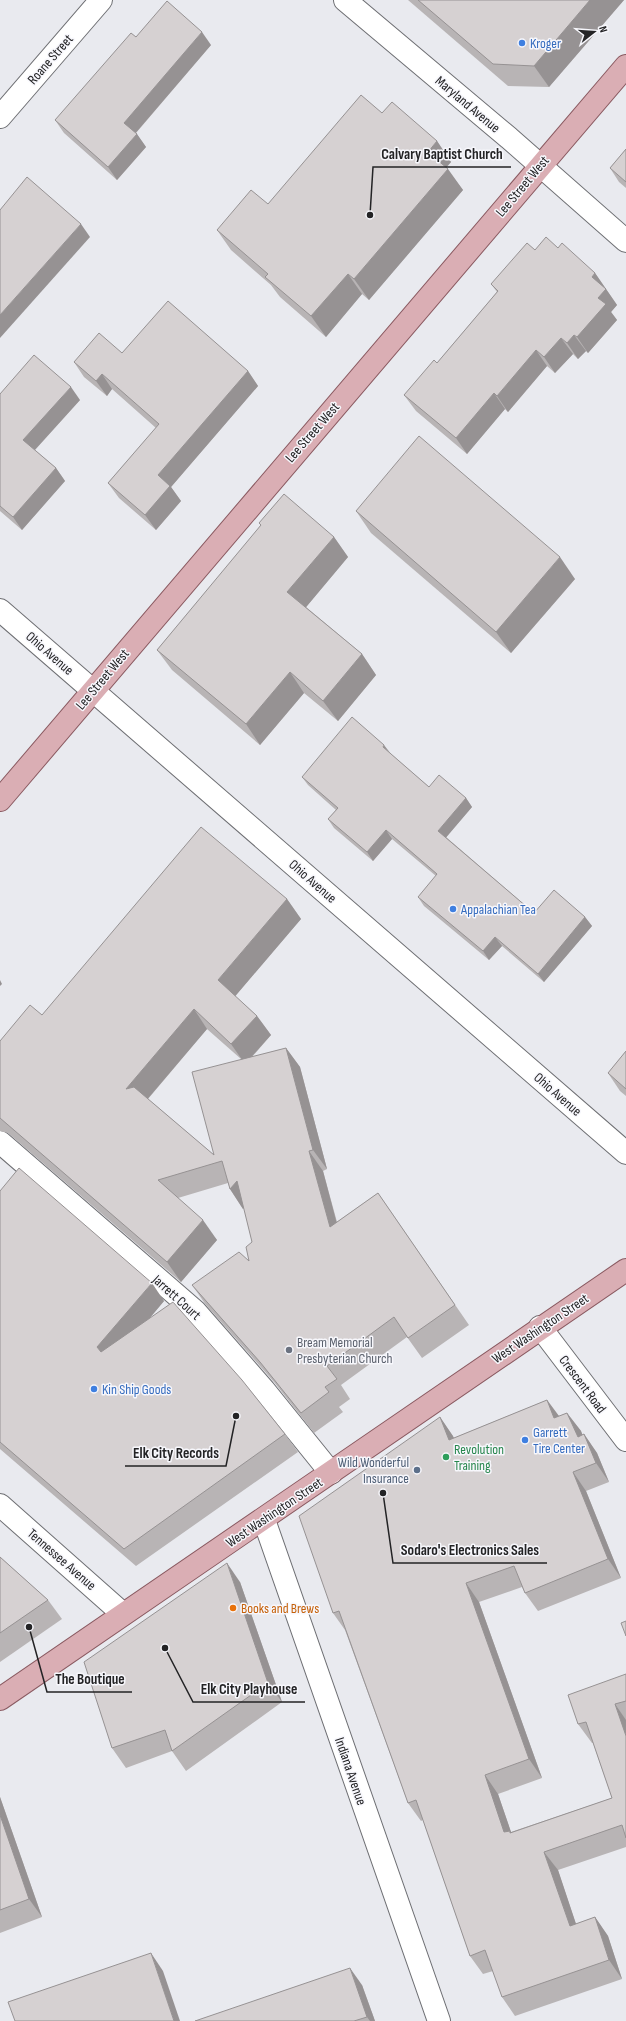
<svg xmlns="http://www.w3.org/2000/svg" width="626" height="2021" font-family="'Sofia Sans Condensed',sans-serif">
	<rect width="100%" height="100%" fill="#e9eaef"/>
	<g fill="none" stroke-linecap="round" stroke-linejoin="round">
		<g stroke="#6e6f73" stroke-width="24">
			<g id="street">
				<polyline points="345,0 509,138 626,241"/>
				<polyline points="0,117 101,0"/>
				<polyline points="0,610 626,1153"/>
				<polyline points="0,1142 195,1311 264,1390 331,1473"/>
				<polyline points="540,1327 626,1440"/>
				<polyline points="264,1520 439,2021"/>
			</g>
		</g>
		<g stroke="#6e6f73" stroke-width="24">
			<polyline id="secondary" points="0,1505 123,1614"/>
		</g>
		<g stroke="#8a5a61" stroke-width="24">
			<g id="primary">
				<polyline points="0,800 626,66"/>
				<polyline points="0,1699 626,1270"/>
			</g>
		</g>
		<use href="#street" stroke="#fff" stroke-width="22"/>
		<use href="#secondary" stroke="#fff" stroke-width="22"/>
		<use href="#primary" stroke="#daaeb4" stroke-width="22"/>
	</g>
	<g fill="#b8b4b5" fill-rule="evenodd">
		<polygon points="408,0 624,0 549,87 508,86"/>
		<polygon points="136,37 211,45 136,133 146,147 117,180 64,133 55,120"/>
		<polygon points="382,113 437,141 451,162 446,168 463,190 369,300 362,294 326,337 280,297 271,285 231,250 217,230 268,204"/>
		<polygon points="626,149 626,188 619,182 610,168"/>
		<polygon points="558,248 595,273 617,305 611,312 617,320 588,353 586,351 578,359 573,354 555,373 547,366 508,412 505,409 467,454 416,411 404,395 437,363 497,292 491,284 535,250"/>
		<polygon points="122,353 248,371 258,386 171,487 181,501 156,530 119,498 108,483 156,428 112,389 107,396 84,377 74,362"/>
		<polygon points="0,394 80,400 35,450 56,468 65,481 22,530 0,511"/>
		<polygon points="356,511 575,579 511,653 371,533"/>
		<polygon points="259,523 334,537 348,557 306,607 362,654 376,675 338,721 304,693 260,745 172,670 157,650 261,526"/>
		<polygon points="391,754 429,787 466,798 472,807 446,837 534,913 585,917 592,926 544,982 502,946 489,960 424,906 418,897 436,876 392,839 373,861 334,828 328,819 336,810 308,785 302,777"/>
		<path d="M287,899L301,919L235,996L257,1016L271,1035L252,1057L286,1048L300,1067L327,1169L323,1171L337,1222L378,1193L469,1325L422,1358L407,1337L341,1385L350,1399L339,1407L343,1412L314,1433L274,1382L206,1305L192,1285L249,1261L252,1242L244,1208L243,1209L230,1189L228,1183L178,1198L217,1240L181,1282L8,1133L0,1131V1041L42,1015ZM207,1029L241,1059L214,1155L148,1099Z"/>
		<polygon points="626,1051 626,1096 620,1091 608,1073"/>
		<polygon points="0,1191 164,1301 150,1318 285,1434 298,1452 136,1566 0,1449"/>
		<polygon points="547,1400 559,1416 567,1413 581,1431 582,1435 584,1434 597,1453 609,1482 586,1491 621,1578 538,1611 525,1593 522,1587 479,1602 542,1778 498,1794 511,1832 612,1798 593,1743 592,1743 578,1724 626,1674 626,1847 558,1870 576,1924 595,1917 608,1936 622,1979 515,2016 502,1997 493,1971 483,1974 470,1956 423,1820 421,1821 408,1803 345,1630 333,1613 440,1417 454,1438"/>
		<polygon points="0,1557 48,1600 62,1619 0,1662"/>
		<polygon points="240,1582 282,1702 186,1771 172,1751 126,1768 112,1748"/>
		<polygon points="0,1797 42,1917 0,1933"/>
		<polygon points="362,1985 375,2021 195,2021"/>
	</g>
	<g fill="#969293">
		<polygon points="590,0 624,0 549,87 534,66"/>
		<polygon points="202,32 211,45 133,136 124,123"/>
		<polygon points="137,134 146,147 117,180 108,167"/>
		<polygon points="437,141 451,162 442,172 428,152"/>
		<polygon points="448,169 463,190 369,300 354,279"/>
		<polygon points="81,224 90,237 0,338 0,315"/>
		<polygon points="595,273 617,305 611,312 617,320 588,353 577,337 598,298 592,277"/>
		<polygon points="348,274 362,294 326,337 311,316"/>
		<polygon points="574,335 586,351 578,359 567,343"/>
		<polygon points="561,338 573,354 555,373 544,357"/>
		<polygon points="536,350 547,366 508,412 497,396"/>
		<polygon points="248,371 258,386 171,487 181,501 156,530 145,515 158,475"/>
		<polygon points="102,374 112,389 107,396 96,381"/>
		<polygon points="71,387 80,400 32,453 23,440"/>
		<polygon points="494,393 505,409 467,454 456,438"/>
		<polygon points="56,468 65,481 22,530 13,517"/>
		<polygon points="334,537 348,557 302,612 287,592"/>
		<polygon points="560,557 575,579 511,653 496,632"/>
		<polygon points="362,654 376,675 338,721 323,701"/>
		<polygon points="290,672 304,693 260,745 246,724"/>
		<polygon points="384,745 391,754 383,747"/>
		<polygon points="466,798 472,807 444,840 438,831"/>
		<polygon points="386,830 392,839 373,861 367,852"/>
		<polygon points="287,899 301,919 232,1000 218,980"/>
		<polygon points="585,917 592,926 544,982 538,974"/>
		<polygon points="495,937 502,946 489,960 483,951"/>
		<polygon points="0,980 2,984 0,986"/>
		<polygon points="194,1009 207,1029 139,1109 126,1089"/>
		<polygon points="257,1016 271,1035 245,1064 231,1044"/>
		<polygon points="286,1048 300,1067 327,1169 313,1150"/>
		<polygon points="309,1151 323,1171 343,1247 330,1227"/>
		<polygon points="237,1181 250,1200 243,1209 230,1189"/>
		<polygon points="203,1220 217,1240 181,1282 167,1262"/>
		<polygon points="152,1283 164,1301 110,1365 97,1347"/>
		<polygon points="547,1400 561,1419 554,1418"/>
		<polygon points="567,1413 581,1431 591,1456 578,1437"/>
		<polygon points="440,1417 453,1436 462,1459 449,1440"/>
		<polygon points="584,1434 597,1453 609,1482 596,1463"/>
		<polygon points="573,1472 586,1491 621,1578 608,1559"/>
		<polygon points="227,1563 240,1582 282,1702 268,1683"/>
		<polygon points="466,1583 479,1602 542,1778 529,1759"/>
		<polygon points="615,1704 626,1720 626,1736"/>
		<polygon points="485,1775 498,1794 511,1832 523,1849 504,1832"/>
		<polygon points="0,1797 42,1917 29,1899 0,1815"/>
		<polygon points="544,1852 558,1870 583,1945 570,1926"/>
		<polygon points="595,1917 608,1936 622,1979 609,1960"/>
		<polygon points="151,1953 163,1971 180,2021 174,2021"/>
		<polygon points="350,1968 362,1985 375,2021 370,2021 367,2017"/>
	</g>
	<g fill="#d6d1d2" stroke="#969293">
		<polygon points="418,0 590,0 534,66 493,64"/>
		<polygon points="167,1 202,32 124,123 137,134 108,167 55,120 131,33 136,37"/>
		<polygon points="361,95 382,113 392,102 437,141 428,152 448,169 354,279 348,274 311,316 265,277 268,274 217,230 251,190 268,204"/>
		<polygon points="626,149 626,182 610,168"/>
		<polygon points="27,177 81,224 0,315 0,210"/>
		<polygon points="546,237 558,248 562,243 595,273 592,277 606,289 598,298 606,304 577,337 574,335 567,343 561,338 544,357 536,350 497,396 494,393 456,438 404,395 434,360 437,363 498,291 491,284 527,243 535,250"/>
		<polygon points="168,301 248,371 158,475 170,486 145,515 108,483 159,424 102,374 96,381 74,362 99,333 122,353"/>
		<polygon points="34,355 71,387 23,440 56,468 13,517 0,506 0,394"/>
		<polygon points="419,436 560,557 496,632 356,511"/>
		<polygon points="284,494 334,537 287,592 362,654 323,701 290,672 246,724 157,650 261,525 259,523"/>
		<polygon points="352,717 384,745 383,747 429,787 439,775 466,798 438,831 534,913 554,890 585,917 538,974 495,937 483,951 418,897 437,874 386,830 367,852 328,819 338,808 302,777"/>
		<polygon points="201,827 287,899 218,980 257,1016 231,1044 194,1009 126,1089 134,1087 214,1155 192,1072 286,1048 313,1150 309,1151 330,1227 378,1193 455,1305 408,1338 394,1317 327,1366 337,1379 325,1387 329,1392 301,1413 260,1362 192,1285 239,1252 249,1261 246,1247 252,1242 237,1181 230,1189 222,1161 158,1180 203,1220 167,1262 0,1118 0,1041 30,1005 42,1015"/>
		<polygon points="626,1051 626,1089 608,1073"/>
		<polygon points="19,1168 152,1283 97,1347 101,1352 173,1302 242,1380 285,1434 124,1549 0,1442 0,1191"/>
		<polygon points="547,1400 554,1418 567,1413 578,1437 584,1434 596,1463 573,1472 608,1559 525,1593 514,1566 466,1583 529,1759 485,1775 504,1832 510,1831 510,1833 612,1798 586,1722 578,1724 568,1695 626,1674 626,1701 615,1704 626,1736 626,1838 622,1825 544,1852 570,1926 595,1917 609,1960 502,1997 485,1950 470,1956 416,1800 408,1803 339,1611 333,1613 299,1516 440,1417 449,1440"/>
		<polygon points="0,1557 48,1600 0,1633"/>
		<polygon points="227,1563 268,1683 172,1751 165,1730 112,1748 84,1662"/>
		<polygon points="626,1621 626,1636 621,1623"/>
		<polygon points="0,1815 29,1899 0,1910"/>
		<polygon points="151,1953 174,2021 15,2021 8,2002"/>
		<polygon points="350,1968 367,2017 354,2021 195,2021"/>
	</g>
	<g fill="#3f7fe0" stroke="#f7f7fc" stroke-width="1.5">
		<circle cx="522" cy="43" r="4"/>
		<circle cx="453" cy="909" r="4"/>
		<circle cx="94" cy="1389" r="4"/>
		<circle cx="525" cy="1440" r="4"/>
	</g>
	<circle fill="#6b7280" stroke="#f7f7fc" stroke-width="1.5" cx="289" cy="1350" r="4"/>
	<circle fill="#2e9e5b" stroke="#f7f7fc" stroke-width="1.5" cx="446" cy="1457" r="4"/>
	<circle fill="#5c6f8a" stroke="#f7f7fc" stroke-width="1.5" cx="417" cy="1470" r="4"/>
	<circle fill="#e8710a" stroke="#f7f7fc" stroke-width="1.5" cx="233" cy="1608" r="4"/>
	<g text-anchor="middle" stroke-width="3" stroke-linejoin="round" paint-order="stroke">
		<g font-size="14" fill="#366cbe" stroke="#f7f7fc" text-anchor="start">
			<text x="530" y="48">Kroger</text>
			<text x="461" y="914">Appalachian Tea</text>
			<text x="102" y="1394">Kin Ship Goods</text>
			<text x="533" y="1437">Garrett<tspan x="533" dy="16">Tire Center</tspan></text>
		</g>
		<g font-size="14" fill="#232325" stroke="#f7f7fc">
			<text transform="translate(50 59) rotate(-49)" y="5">Roane Street</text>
			<text transform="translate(468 104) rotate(40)" y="5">Maryland Avenue</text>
			<text transform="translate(522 186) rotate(-50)" y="5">Lee Street West</text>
			<text transform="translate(312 432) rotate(-49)" y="5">Lee Street West</text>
			<text transform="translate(50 653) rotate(41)" y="5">Ohio Avenue</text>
			<text transform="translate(102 679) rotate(-50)" y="5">Lee Street West</text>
			<text transform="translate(313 881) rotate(41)" y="5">Ohio Avenue</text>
			<text transform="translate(558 1094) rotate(41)" y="5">Ohio Avenue</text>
			<text transform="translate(177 1297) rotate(42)" y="5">Jarrett Court</text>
			<text transform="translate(540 1328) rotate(-34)" y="5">West Washington Street</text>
			<text transform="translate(583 1384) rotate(53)" y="5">Crescent Road</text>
			<text transform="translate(274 1512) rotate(-34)" y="5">West Washington Street</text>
			<text transform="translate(62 1559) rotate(41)" y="5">Tennessee Avenue</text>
			<text transform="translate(351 1771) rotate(71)" y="5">Indiana Avenue</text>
		</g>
		<g font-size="14" fill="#5b616d" stroke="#f7f7fc" text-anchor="start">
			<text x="297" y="1347">Bream Memorial<tspan x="297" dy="16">Presbyterian Church</tspan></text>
		</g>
		<g font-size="14" fill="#27864d" stroke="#f7f7fc" text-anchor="start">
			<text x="454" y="1454">Revolution<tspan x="454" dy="16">Training</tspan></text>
		</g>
		<g font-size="14" fill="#4e5e75" stroke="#f7f7fc" text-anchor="end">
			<text x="409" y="1467">Wild Wonderful<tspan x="409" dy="16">Insurance</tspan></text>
		</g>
		<g font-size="14" fill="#c56008" stroke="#f7f7fc" text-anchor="start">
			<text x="241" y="1613">Books and Brews</text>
		</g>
	</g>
	<path fill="none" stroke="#232325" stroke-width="1.5" d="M370 215L373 167H511M236 1416L226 1466H125M383 1493L393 1563H547M29 1627L47 1692H132M165 1648L193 1702H305"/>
	<g fill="#232325" stroke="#f7f7fc" stroke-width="1.5">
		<circle cx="370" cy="215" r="4"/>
		<circle cx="236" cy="1416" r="4"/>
		<circle cx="383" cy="1493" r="4"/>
		<circle cx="29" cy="1627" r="4"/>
		<circle cx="165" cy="1648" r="4"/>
	</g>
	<g font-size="15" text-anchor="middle" font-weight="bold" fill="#232325" stroke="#f7f7fc" stroke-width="3" stroke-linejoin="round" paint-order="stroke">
		<text x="442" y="159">Calvary Baptist Church</text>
		<text x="176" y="1458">Elk City Records</text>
		<text x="470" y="1555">Sodaro's Electronics Sales</text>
		<text x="90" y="1684">The Boutique</text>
		<text x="249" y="1694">Elk City Playhouse</text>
	</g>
	<g transform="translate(594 32) rotate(73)" stroke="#f7f7fc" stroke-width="3" paint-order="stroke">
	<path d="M0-3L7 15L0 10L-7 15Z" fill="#232325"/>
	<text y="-6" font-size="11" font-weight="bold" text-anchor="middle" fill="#232325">N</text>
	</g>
</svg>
